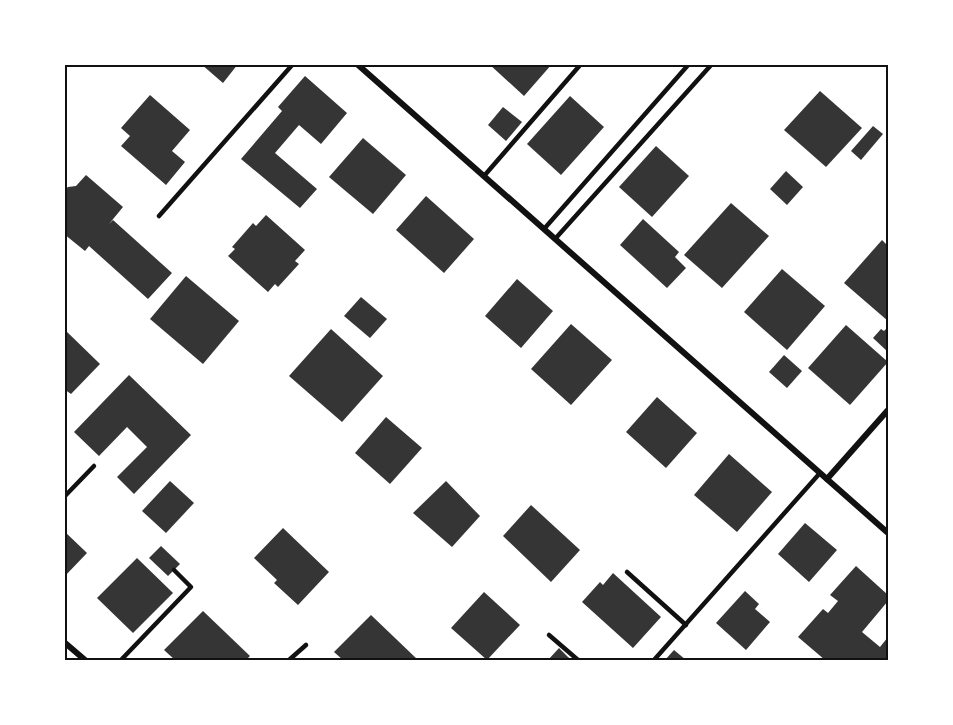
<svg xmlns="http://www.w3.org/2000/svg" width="953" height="725" font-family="'DejaVu Sans',sans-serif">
	<rect width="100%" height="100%" fill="#fff"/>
	<g fill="#353535">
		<polygon points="201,64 238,64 223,83"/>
		<polygon points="489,64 552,64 524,96"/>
		<polygon points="305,76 347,113 321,144 299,125 275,153 317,189 300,208 241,159 282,111 278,107"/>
		<polygon points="820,91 862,128 826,167 784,130"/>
		<polygon points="150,95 190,130 172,151 185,162 166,185 121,146 130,136 121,128"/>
		<polygon points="570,96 604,127 561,175 527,144"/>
		<polygon points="503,107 522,122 506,141 488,125"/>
		<polygon points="873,126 883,134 861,160 851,151"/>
		<polygon points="363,138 406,175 373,214 329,177"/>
		<polygon points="656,146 689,176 652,217 619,187"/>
		<polygon points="786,171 803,187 787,205 770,189"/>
		<polygon points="86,175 123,207 109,224 113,220 172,273 148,299 89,246 85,251 64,234 64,190 68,187 76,186"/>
		<polygon points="426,196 474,239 444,273 396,230"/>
		<polygon points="731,203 769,236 722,288 684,255"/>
		<polygon points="266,215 305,250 295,261 299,264 278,287 275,284 268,292 228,256 235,249 232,247 253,223 256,226"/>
		<polygon points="643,219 679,252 675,257 686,268 667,288 620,245"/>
		<polygon points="882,240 888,246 888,321 844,283"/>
		<polygon points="782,269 825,306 787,350 744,312"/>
		<polygon points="186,276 239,321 203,364 150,319"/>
		<polygon points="517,279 553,311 521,348 485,316"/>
		<polygon points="361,297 387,319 370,338 344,316"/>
		<polygon points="571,324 612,360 571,405 531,369"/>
		<polygon points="846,325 888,362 850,405 808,368"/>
		<polygon points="888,327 888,352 873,338 881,329 884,331"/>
		<polygon points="64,329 100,364 71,394 64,389"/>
		<polygon points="331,329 383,376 342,422 289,376"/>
		<polygon points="784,355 802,371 787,388 769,372"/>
		<polygon points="129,375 191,435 134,494 117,477 147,447 127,427 99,456 74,432"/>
		<polygon points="657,397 697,433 666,468 626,432"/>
		<polygon points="386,417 422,448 390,484 355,453"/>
		<polygon points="729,454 772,492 737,532 694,495"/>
		<polygon points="170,481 194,503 166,533 142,511"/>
		<polygon points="446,481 480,516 452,547 413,513"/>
		<polygon points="531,505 580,550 551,582 503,536"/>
		<polygon points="805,523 837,550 809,582 778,554"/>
		<polygon points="283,528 329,572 298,605 274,583 277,580 254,558"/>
		<polygon points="64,531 87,553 64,577"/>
		<polygon points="161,546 180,564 168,576 149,558"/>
		<polygon points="137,558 173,593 133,633 97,598"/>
		<polygon points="856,566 888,595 888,601 862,632 880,647 888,637 888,660 825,660 798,637 823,609 828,613 838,601 830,595"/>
		<polygon points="613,573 661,617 633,648 582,602 600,582 603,585"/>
		<polygon points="745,591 759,604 755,609 770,622 746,650 716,623"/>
		<polygon points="484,592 520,625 487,660 451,628"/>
		<polygon points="203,611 250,656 246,660 175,660 164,650"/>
		<polygon points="371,615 418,660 343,660 334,652"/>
		<polygon points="559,648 568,657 572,660 548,660"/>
		<polygon points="674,650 686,660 665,660"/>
	</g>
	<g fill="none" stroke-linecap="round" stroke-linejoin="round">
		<g stroke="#111" stroke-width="4.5">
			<polyline points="484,176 581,64"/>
			<polyline points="159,216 293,64"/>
			<polyline points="544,229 689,64"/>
			<polyline points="555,239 712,64"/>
			<polyline points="64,497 94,466"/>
			<polyline points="627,572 686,625"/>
			<polyline points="549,635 578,660"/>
			<polyline points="121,660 191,587 174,570"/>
			<polyline points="289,660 306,645"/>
			<polyline points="654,660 820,473"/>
		</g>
		<g stroke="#111" stroke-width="6">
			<polyline points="357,64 888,533"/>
			<polyline points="827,479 888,410"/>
			<polyline points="64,642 85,660"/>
		</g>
	</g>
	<rect width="953" height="725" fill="none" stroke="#ffffff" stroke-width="132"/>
	<rect x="66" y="66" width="821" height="593" fill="none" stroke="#111" stroke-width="2"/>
</svg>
